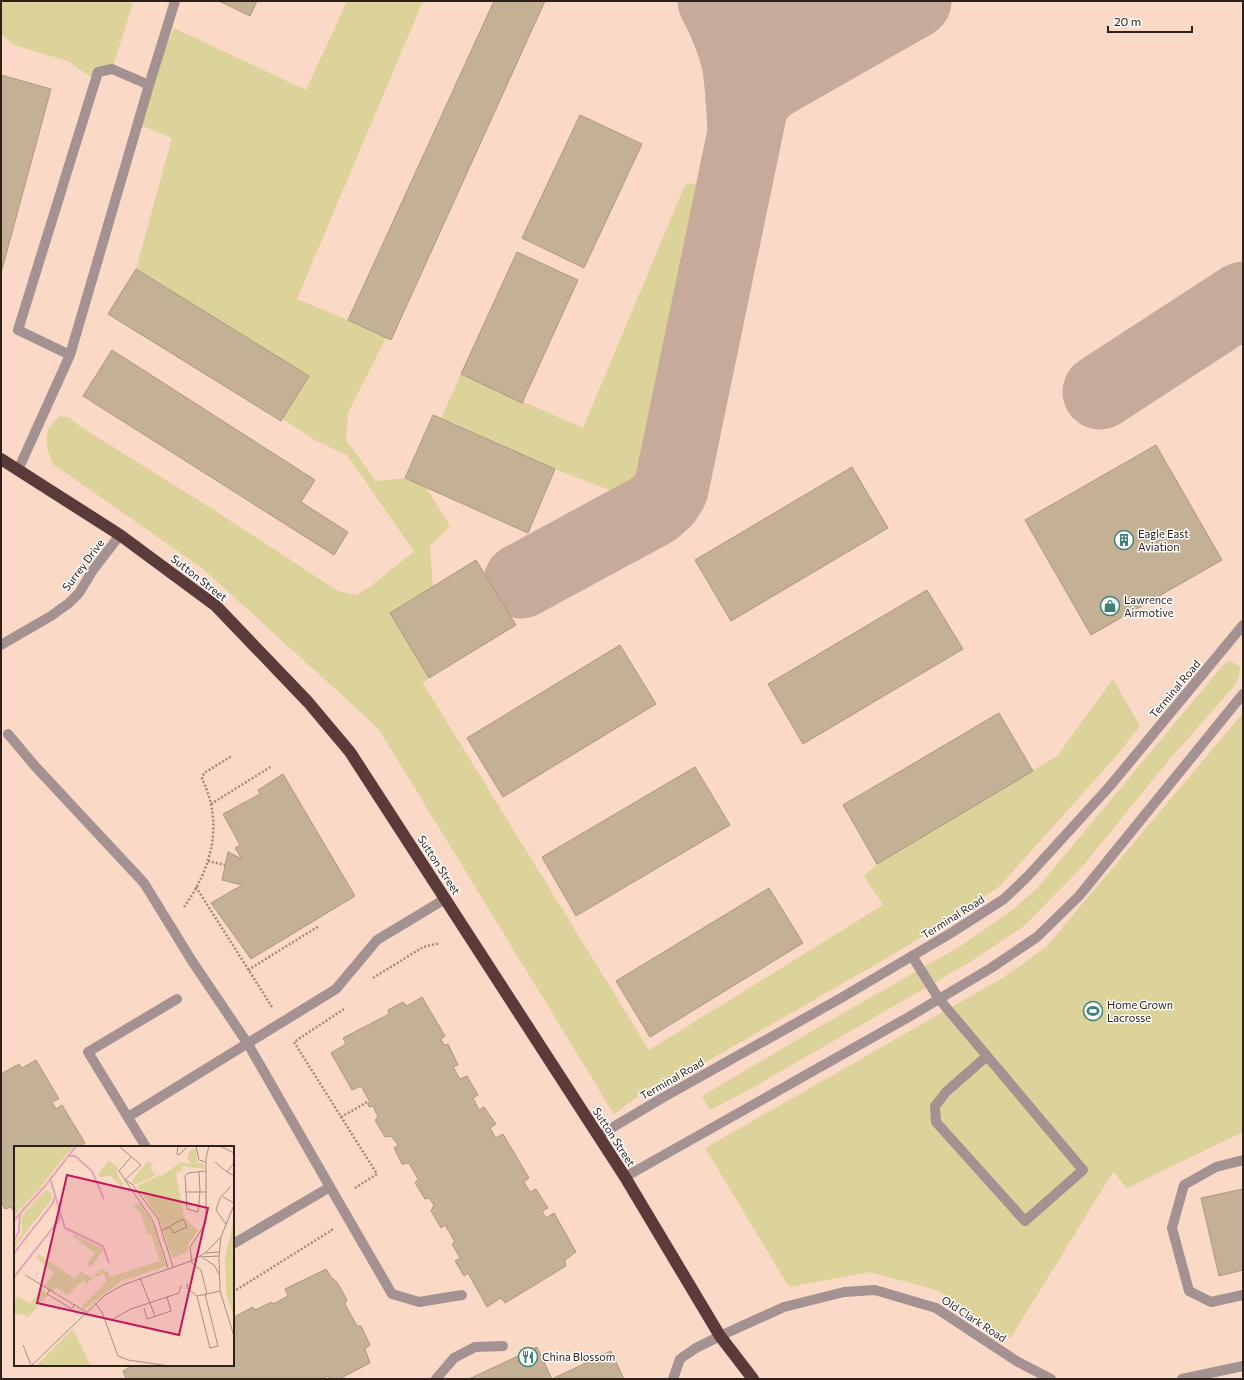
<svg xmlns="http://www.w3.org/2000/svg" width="1244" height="1380" font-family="Commissioner,sans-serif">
	<rect width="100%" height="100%" fill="#fbd9c7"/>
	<g fill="#dbd39a">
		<polygon points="1,1 126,1 133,4 112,69 95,80 68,61 14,45 1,34"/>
		<path d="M347,1H423L297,299L348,320L386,338L348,413L346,440L376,481L405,478L426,487L450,526L430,546L433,587L390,614L429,678L423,683L649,1050L883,905L864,876L877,864L1057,756L1113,679L1140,726L1118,754L1000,886L963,912L880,962L713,1058L640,1095L614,1114L378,728L202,568L53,464C44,443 42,431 60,416L69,417L81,427L208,506L338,591L356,595L371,586L414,551L347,455L316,441L283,419L309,376L136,269L172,138L138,124L149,85L174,28L306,90Z"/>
		<polygon points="712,180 647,481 628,492 612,491 555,469 441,418 461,374 583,428 685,185"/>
		<polygon points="1228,661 1231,661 1240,667 1239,676 1235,685 1169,760 1082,867 1024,926 970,962 747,1091 710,1110 702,1096 812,1031 962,945 1015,908 1038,887 1224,664"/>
		<polygon points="1243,713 1243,1132 1127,1188 1113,1172 1010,1339 936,1290 870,1272 789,1287 705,1148 1004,977 1046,947"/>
	</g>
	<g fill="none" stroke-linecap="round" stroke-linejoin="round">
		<g stroke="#c6aa9a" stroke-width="75">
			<path d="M715,1C726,22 736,45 740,68C743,89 744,110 745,131"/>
			<path d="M769,1C799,15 828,31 862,25C868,24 874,22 880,20"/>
			<polyline points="1100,392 1243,299"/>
			<polyline points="521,581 654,509 665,499 671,489 750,109 756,95 770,83 914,1"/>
		</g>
	</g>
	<g fill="#c4b094" stroke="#ad997e">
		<polygon points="219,1 257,1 250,16"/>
		<polygon points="494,1 545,1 391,340 348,320"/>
		<polygon points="1,75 51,89 1,273"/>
		<polygon points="580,115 642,144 584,268 522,238"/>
		<polygon points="517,252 578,280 522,403 461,374"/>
		<polygon points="136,269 309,376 281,421 108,314"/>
		<polygon points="112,350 315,480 301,502 348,532 334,555 83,396"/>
		<polygon points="433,415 555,469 528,533 405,478"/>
		<polygon points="1156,445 1222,560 1091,635 1025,520"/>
		<polygon points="852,467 888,528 731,621 695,560"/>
		<polygon points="476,560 516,625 429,678 390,613"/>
		<polygon points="927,590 963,649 803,744 768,684"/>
		<polygon points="620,645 656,704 503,797 467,738"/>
		<polygon points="999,713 1033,771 877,864 843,805"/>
		<polygon points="695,767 730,825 576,916 542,857"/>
		<polygon points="283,774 355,896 251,959 211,903 242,885 222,880 228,852 242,859 235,848 240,845 223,814 260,794 258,790"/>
		<polygon points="769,888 803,943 650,1037 616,981"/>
		<polygon points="422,997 445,1036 441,1039 444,1045 448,1044 458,1065 453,1067 460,1079 467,1076 478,1095 473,1098 479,1110 484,1107 496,1124 490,1128 496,1138 503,1134 529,1178 524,1182 530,1192 536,1189 548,1208 542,1211 546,1218 554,1213 576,1252 565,1260 566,1266 505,1303 501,1298 487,1307 468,1273 464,1276 455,1261 460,1258 452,1244 455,1242 445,1225 441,1228 431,1211 434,1205 429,1198 425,1199 415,1183 418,1179 409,1163 402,1164 394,1148 398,1145 391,1136 385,1137 375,1120 378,1117 373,1106 369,1107 368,1104 370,1102 361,1086 352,1090 331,1053 346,1044 343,1038 389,1014 388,1010 403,1002 407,1006"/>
		<polygon points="36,1060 59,1099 52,1102 56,1109 62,1105 85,1143 80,1147 15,1147 15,1213 11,1207 5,1209 1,1202 1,1078 2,1077 1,1074 19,1064 22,1068"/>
		<polygon points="1243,1189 1243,1270 1219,1276 1201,1198"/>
		<polygon points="326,1269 331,1277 337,1282 347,1300 345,1304 357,1326 361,1326 370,1345 365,1349 370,1363 339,1379 330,1379 328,1376 321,1379 126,1379 123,1371 134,1365 233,1365 233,1324 236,1322 234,1317 253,1307 255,1310 272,1302 273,1304 288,1296 285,1289"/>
		<polygon points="537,1347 552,1379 611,1351 624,1379 469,1379"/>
	</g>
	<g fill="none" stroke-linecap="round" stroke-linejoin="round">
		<g stroke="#a2897c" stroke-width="2.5" stroke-dasharray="2 2" stroke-linecap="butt">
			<polyline points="211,804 272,766"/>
			<polyline points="208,861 225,865"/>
			<polyline points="196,887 272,1007"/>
			<path d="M184,907C212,868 224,823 202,779L204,773L232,756"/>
			<polyline points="248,970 319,926"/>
			<polyline points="373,978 423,947 440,943"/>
			<polyline points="344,1009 294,1042 377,1174 355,1188"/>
			<polyline points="341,1117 369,1101"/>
			<polyline points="233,1292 332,1230 331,1229"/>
		</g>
		<g stroke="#a39291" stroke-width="10">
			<polyline points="160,50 175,1"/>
			<polyline points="18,470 70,355 149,85 112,69 98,72 18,330 70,355"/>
			<polyline points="8,734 34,765 144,883 192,961 248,1044 330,1187 233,1244"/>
			<polyline points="912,956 939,999 1083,1170 1025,1221 936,1122 935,1106 946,1092 987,1056"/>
			<polyline points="128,1117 336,989 377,940 445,899"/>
			<polyline points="598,1136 664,1097 841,998 951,933 1004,899 1028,876 1110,786 1243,625"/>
			<polyline points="146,1147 88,1052 177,999"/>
			<polyline points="1243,1160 1216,1167 1184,1185 1172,1228 1189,1291 1211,1302 1243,1295"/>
			<polyline points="625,1177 907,1018 991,968 1037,937 1079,896 1243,694"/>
			<polyline points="330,1187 392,1294 419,1302 462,1295"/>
			<polyline points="436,1379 454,1358 475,1347 503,1346"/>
			<polyline points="673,1379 680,1359 696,1348 720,1336"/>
		</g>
		<g stroke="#a39291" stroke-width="10">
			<polyline points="149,85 160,50"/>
			<polyline points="1,645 51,616 69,603 79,593 93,570 120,535"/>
			<polyline points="720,1336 784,1307 844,1292 875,1290 936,1308 1018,1362 1051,1379"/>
			<polyline points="1182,1379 1243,1366"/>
		</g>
		<polyline stroke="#5a3b39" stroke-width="12" points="1,459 120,535 216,606 308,702 350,752 625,1177 720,1336 753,1379"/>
	</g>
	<defs>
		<g id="building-ring" transform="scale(1)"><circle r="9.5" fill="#fff" stroke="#3f8376" stroke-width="1.5"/><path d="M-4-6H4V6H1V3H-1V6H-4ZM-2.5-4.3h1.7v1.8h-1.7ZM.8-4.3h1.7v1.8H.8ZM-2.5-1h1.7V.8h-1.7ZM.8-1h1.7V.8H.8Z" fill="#3f8376"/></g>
		<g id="shop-ring" transform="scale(1)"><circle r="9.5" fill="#fff" stroke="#3f8376" stroke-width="1.5"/><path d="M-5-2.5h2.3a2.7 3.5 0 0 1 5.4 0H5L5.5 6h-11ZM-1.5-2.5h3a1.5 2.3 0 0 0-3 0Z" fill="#3f8376"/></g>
		<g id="stadium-ring" transform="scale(1)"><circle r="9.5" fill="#fff" stroke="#3f8376" stroke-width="1.5"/><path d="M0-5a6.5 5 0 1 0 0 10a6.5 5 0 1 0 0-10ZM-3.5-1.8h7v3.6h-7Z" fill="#3f8376"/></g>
		<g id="restaurant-ring" transform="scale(1)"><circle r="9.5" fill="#fff" stroke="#3f8376" stroke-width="1.5"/><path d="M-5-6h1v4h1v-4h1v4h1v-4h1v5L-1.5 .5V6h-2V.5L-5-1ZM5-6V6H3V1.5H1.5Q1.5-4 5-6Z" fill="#3f8376"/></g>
	</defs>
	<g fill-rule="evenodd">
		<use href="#building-ring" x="1124" y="540"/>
		<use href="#shop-ring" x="1110" y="606"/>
		<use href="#stadium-ring" x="1093" y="1011"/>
		<use href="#restaurant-ring" x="528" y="1357"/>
	</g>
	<g text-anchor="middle" stroke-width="3" stroke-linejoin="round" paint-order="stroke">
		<g font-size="11" fill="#2d211a" stroke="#fff" text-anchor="start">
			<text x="1138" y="538">Eagle East<tspan x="1138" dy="13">Aviation</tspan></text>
			<text x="1124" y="604">Lawrence<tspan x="1124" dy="13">Airmotive</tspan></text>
			<text x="1107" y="1009">Home Grown<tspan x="1107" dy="13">Lacrosse</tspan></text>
			<text x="542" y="1361">China Blossom</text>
		</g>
		<g font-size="11" fill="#2d211a" stroke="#fff">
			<text transform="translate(83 565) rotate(-53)" y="4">Surrey Drive</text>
			<text transform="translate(199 578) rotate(38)" y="4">Sutton Street</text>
			<text transform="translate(1175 689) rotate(-50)" y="4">Terminal Road</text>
			<text transform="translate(439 865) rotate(57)" y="4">Sutton Street</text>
			<text transform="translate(953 917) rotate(-32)" y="4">Terminal Road</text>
			<text transform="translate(672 1079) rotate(-30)" y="4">Terminal Road</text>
			<text transform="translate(614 1137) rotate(57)" y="4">Sutton Street</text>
			<text transform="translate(974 1319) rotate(33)" y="4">Old Clark Road</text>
		</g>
	</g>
	<g transform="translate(14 1146)">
		<rect width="220" height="220" fill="#fbd9c7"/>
		<path d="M0,0H59L27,41L0,70ZM182,2L183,17H190L191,23L168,20V24L162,27L170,71L184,85L174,98V106L158,112L147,77L123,40L146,29L148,30L167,16L175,18L176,14L173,13L176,4ZM95,14L104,22L103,29L110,38L107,41L109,43L97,30L85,31V27ZM134,15L139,18L136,22L142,29L120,39L118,34ZM31,44L37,46L38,53L0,102V97L8,88V69ZM125,57L138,75L152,120L107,135L70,163L68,160L92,136L90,128L78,132L73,138L69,134L54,149L42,142L39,146L30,140L40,127L22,112L25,108L61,133L67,125L77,132L88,123L94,126L96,131L146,115L137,88L134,89L126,66L119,59ZM220,73V171L212,147L211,112ZM59,88L88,102V106L77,121L73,118L81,107L59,91ZM27,143L34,149L14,171L9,168L0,169V157L4,150L16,158ZM59,183L77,220H22Z" fill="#dbd39a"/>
		<path fill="none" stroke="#e4a3b9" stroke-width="2" d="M54,10H61L78,25L90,53M36,32L51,82L89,100L95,117M0,74L31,40L62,0M0,94L5,86L6,67M0,107L39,57L41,50M0,131L45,74L46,68"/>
		<path fill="none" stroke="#a98f82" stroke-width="1" d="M164,0L163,8L165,9L174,0M182,0L185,14L192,16M206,0L220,7M106,1L127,19L111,34L105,25L117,11M201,16L213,26M220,17L213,26L220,30M192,25L174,27L171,30L173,63L184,66L186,46H193M111,34L118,38L144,73L159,121M111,34L139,75L154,122M172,46H186L185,25M209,51L220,57M212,78L202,64L206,52L217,40M147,85L169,73L173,81L160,87L155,81M191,107L207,91M205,110L206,145L220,190M185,111L205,110L207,91L220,59M189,112L200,119L205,128M11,129L72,166M126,132L141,170M173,137V142L183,150M36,143L33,148L58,163L61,158M191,148L204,200L196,202L183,150L193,148L206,145M193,148L187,124L178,117L176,101L192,77V12L195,0M153,151L165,147L167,140M81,157L88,166L104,210L114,214L155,220M99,173L117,163L153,151L157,165L133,173L130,162M9,199L17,219M17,220L91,149L109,139L177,115L191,107L205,106"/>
		<path fill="#c2185b" fill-opacity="0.15" stroke="#c2185b" stroke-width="2" d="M53,29L194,62L165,189L23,157Z"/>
		<rect width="220" height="220" fill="none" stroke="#2d211a" stroke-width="2"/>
	</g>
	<rect width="1244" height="1380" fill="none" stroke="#2d211a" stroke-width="4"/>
	<path d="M1108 26v6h84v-6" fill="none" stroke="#2d211a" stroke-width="2"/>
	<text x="1114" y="26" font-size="12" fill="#2d211a" stroke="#ffffff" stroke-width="3" paint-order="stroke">20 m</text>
</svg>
